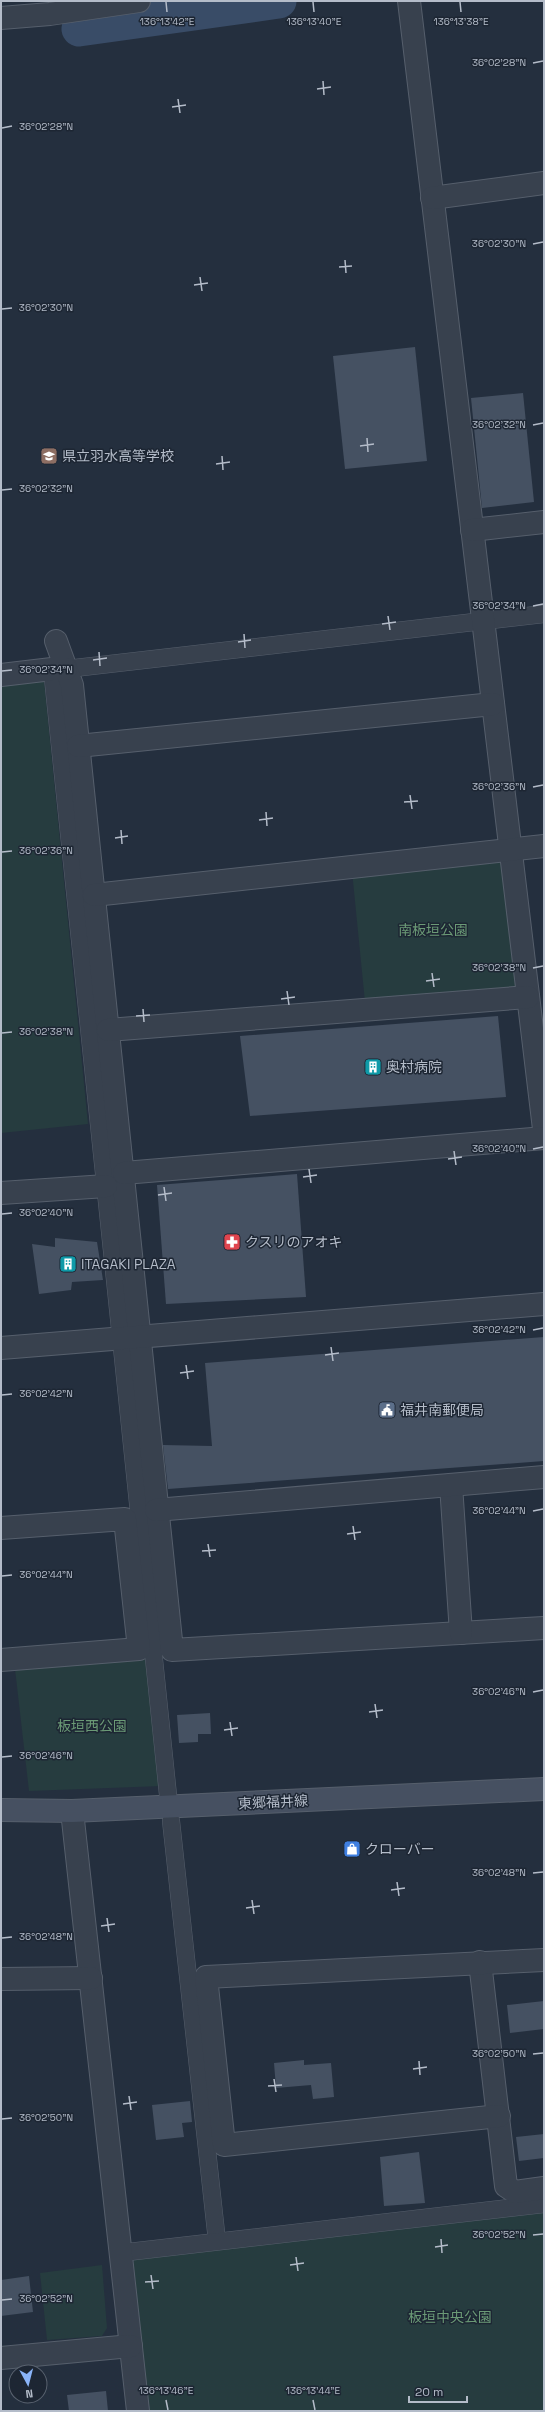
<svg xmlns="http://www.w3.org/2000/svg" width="545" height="2412" font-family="'Space Grotesk','Noto Sans JP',sans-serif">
	<rect width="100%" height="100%" fill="#242f3e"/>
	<g fill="#263c3f">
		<polygon points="43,670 88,1124 1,1133 1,675"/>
		<polygon points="500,856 516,989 365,1002 352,871"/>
		<polygon points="148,1659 162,1786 29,1791 15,1669"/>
		<polygon points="544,2212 544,2411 147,2411 133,2257"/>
		<polygon points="102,2265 107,2328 102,2336 47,2340 40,2273"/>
	</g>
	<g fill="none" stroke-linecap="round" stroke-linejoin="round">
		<polyline stroke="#394c67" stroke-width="35" points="79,29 279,1"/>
	</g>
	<g fill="#455162">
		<polygon points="415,347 427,461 345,469 333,356"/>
		<polygon points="523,393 534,502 482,508 471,398"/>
		<polygon points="498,1016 506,1097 250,1116 240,1036"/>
		<polygon points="297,1174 306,1297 166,1304 157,1185"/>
		<polygon points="55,1238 97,1242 103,1280 72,1282 71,1290 39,1294 32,1244 55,1247"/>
		<polygon points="544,1337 544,1461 168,1489 163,1445 212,1446 205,1363"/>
		<polygon points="210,1713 211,1734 198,1734 198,1742 179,1743 177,1715"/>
		<polygon points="544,2001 544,2029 510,2033 507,2005"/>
		<polygon points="304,2060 304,2065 331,2063 334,2097 313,2099 311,2085 276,2088 274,2063"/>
		<polygon points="190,2101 192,2122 182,2123 184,2137 156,2140 152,2105"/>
		<polygon points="544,2134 544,2158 519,2161 516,2137"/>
		<polygon points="419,2152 425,2203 384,2206 380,2157"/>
		<polygon points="29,2276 33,2312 1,2316 1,2280"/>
		<polygon points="106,2391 108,2411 69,2411 67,2395"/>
	</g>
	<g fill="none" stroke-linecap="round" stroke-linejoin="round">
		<g stroke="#565f6c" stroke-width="18">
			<g id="pedestrian">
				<polyline points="52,669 168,1795"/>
				<polyline points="66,669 544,614"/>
				<polyline points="171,1821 217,2241"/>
				<polyline points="128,2252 544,2204"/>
			</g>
		</g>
		<g stroke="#565f6c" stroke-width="24">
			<g id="minor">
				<polyline points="409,1 544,1129"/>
				<polyline points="1,18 50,14 139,1"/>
				<polyline points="432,198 544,183"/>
				<polyline points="472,530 544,522"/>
				<polyline points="56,641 72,685 172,1650 544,1628"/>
				<polyline points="1,675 52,669 66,669"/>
				<polyline points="78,746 493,704"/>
				<polyline points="94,895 544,846"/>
				<polyline points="108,1030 528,997"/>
				<polyline points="124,1173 544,1138"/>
				<polyline points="1,1193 106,1186"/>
				<polyline points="451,1485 461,1633"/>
				<polyline points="156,1510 544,1477"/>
				<polyline points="1,1528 125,1519 139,1649 1,1660"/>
				<polyline points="72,1811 138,2411"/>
				<polyline points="480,1962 506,2186 515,2192 544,2188"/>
				<polyline points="1,1979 91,1978"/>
				<polyline points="499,2116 224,2145 206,1977 544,1960"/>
				<polyline points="1,2358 131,2346"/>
			</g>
		</g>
		<g stroke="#565f6c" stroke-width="24">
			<polyline id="tertiary" points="1,1348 544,1304"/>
		</g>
		<g stroke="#565f6c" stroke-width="24">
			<polyline id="secondary" points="1,1810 72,1811 544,1789"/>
		</g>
		<use href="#pedestrian" stroke="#38414e" stroke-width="17"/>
		<use href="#minor" stroke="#38414e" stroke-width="22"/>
		<use href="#tertiary" stroke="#38414e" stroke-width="22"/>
		<use href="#secondary" stroke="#465061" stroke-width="22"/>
	</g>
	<path fill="none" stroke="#b4bcc9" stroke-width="1.5" d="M166,2L167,12M313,2L314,12M460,2L461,12M533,63L543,61M323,81L324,95M317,89L331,87M178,99L180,113M172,107L186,105M2,128L12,126M533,244L543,242M345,260L346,273M339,267L352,266M200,277L202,291M194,285L208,283M2,309L12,308M533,425L543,423M367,438L368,452M360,446L374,444M222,456L223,470M216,464L230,462M2,490L12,489M533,606L543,604M388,616L390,630M382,624L396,622M244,634L245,648M238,642L251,640M99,652L100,666M93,660L107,658M2,671L12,670M533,787L543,785M410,795L412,809M404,802L418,801M266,812L267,826M259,820L273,818M121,830L122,844M115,838L128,836M2,852L12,851M533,968L543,966M432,973L434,987M426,981L440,979M287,991L289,1005M281,999L295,997M143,1009L144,1022M136,1016L150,1015M2,1033L12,1032M533,1149L543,1147M454,1151L456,1165M448,1159L462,1157M309,1169L311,1183M303,1177L317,1175M164,1187L166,1201M158,1195L172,1193M2,1214L12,1213M533,1330L543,1328M331,1347L333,1361M325,1355L339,1353M186,1365L188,1379M180,1373L194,1371M2,1395L12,1394M533,1511L543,1509M353,1526L355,1540M347,1534L361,1532M208,1544L210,1557M202,1551L216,1550M2,1576L12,1575M533,1692L543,1690M375,1704L377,1718M369,1712L383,1710M230,1722L232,1736M224,1730L238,1728M2,1757L12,1756M533,1873L543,1872M397,1882L399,1896M391,1890L405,1888M252,1900L254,1914M246,1908L260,1906M107,1918L109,1932M101,1926L115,1924M2,1938L12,1937M533,2054L543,2053M419,2061L420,2075M413,2069L427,2067M274,2079L276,2092M268,2086L282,2085M129,2096L131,2110M123,2104L137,2102M2,2119L12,2118M533,2235L543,2234M441,2239L442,2253M435,2247L448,2245M296,2257L298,2271M290,2265L304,2263M151,2275L153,2289M145,2282L159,2281M2,2300L12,2299M166,2400L168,2410M313,2400L315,2410"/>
	<defs>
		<g id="school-square" transform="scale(0.9)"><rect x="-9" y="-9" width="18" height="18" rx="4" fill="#8d6e63" stroke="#1d2633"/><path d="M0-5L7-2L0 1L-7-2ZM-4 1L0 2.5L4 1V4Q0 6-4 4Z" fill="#fff"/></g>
		<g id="building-square" transform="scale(0.9)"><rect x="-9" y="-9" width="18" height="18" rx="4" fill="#0f9aa8" stroke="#1d2633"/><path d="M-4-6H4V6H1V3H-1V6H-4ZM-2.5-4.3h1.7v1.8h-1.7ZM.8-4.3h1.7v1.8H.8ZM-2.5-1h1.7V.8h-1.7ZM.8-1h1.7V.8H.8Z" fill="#fff"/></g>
		<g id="pharmacy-square" transform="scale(0.9)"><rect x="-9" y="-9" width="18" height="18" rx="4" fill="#e0444e" stroke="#1d2633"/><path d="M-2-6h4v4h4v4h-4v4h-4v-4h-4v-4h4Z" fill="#fff"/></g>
		<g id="civic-square" transform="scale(0.9)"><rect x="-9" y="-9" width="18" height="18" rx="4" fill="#5c6f8a" stroke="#1d2633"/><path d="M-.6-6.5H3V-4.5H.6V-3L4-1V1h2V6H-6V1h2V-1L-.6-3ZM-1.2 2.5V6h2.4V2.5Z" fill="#fff"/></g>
		<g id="shop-square" transform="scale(0.9)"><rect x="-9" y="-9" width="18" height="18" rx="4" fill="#3f7fe0" stroke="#1d2633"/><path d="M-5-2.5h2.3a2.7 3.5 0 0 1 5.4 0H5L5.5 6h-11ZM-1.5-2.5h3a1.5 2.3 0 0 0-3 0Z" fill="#fff"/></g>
	</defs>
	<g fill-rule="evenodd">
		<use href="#school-square" x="49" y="456"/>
		<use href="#building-square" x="373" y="1067"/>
		<use href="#pharmacy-square" x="232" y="1242"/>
		<use href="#building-square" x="68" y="1264"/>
		<use href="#civic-square" x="387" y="1410"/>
		<use href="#shop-square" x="352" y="1849"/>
	</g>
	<g text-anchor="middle" stroke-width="3" stroke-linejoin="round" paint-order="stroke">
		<g font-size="14" fill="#b4bcc9" stroke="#1d2633" text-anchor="start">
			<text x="62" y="461">県立羽水高等学校</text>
			<text x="386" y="1072">奥村病院</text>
			<text x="245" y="1247">クスリのアオキ</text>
			<text x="81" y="1269">ITAGAKI PLAZA</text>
			<text x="400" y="1415">福井南郵便局</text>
			<text x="365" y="1854">クローバー</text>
		</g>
		<g font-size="14" fill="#6b9a76" stroke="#1d2633">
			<text x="433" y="935">南板垣公園</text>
			<text x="92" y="1731">板垣西公園</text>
			<text x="450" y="2322">板垣中央公園</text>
		</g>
		<g font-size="14" fill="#b4bcc9" stroke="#1d2633">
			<text transform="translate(273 1802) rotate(-3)" y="5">東郷福井線</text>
		</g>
	</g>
	<g font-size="10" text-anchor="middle" fill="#b4bcc9" stroke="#1d2633" stroke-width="3" stroke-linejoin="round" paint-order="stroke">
		<text x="167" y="25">136°13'42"E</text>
		<text x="314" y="25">136°13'40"E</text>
		<text x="461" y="25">136°13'38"E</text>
		<text x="499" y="66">36°02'28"N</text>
		<text x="46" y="130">36°02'28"N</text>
		<text x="499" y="247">36°02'30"N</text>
		<text x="46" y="311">36°02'30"N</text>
		<text x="499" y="428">36°02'32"N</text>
		<text x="46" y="492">36°02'32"N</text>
		<text x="499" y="609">36°02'34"N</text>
		<text x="46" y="673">36°02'34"N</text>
		<text x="499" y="790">36°02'36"N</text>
		<text x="46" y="854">36°02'36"N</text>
		<text x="499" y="971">36°02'38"N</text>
		<text x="46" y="1035">36°02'38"N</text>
		<text x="499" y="1152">36°02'40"N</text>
		<text x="46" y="1216">36°02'40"N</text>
		<text x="499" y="1333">36°02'42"N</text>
		<text x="46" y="1397">36°02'42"N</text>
		<text x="499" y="1514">36°02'44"N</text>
		<text x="46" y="1578">36°02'44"N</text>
		<text x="499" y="1695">36°02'46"N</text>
		<text x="46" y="1759">36°02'46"N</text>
		<text x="499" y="1876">36°02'48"N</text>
		<text x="46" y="1940">36°02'48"N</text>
		<text x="499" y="2057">36°02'50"N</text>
		<text x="46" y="2121">36°02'50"N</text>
		<text x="499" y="2238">36°02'52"N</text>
		<text x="46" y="2302">36°02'52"N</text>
		<text x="166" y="2394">136°13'46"E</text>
		<text x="313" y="2394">136°13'44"E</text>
	</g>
	<rect width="545" height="2412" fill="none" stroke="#b4bcc9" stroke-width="4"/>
	<g transform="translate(28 2384) rotate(173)"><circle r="19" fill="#1d2633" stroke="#59626f"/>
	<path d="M0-3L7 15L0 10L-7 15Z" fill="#8ab4f8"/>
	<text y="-6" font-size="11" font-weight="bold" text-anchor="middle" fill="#b4bcc9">N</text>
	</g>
	<path d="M409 2396v6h58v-6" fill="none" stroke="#b4bcc9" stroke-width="2"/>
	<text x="415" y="2396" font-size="12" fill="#b4bcc9" stroke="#1d2633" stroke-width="3" paint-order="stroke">20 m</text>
</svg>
